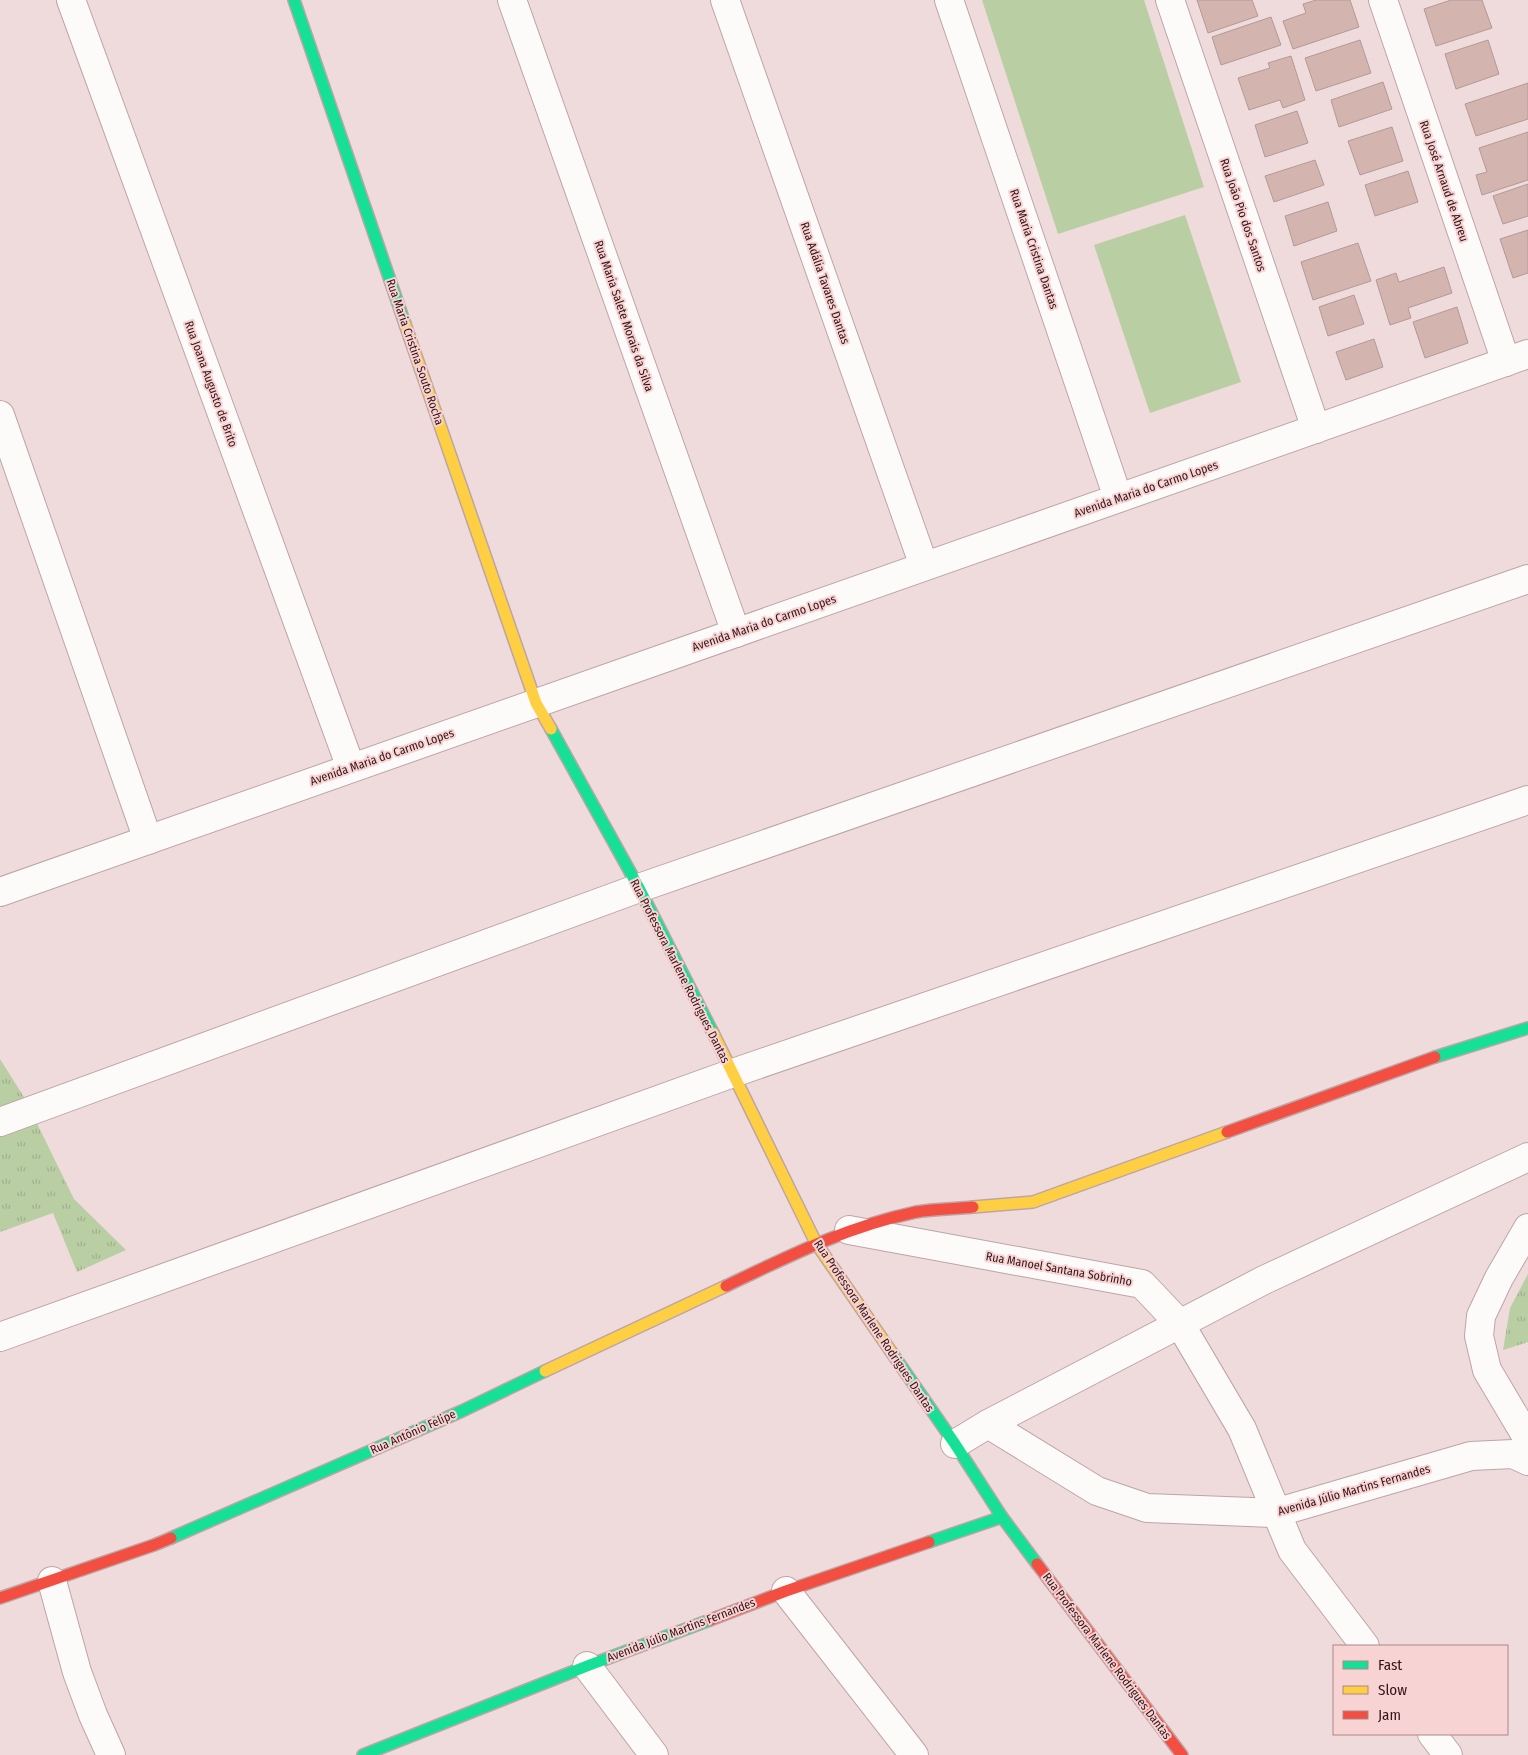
<svg xmlns="http://www.w3.org/2000/svg" width="1528" height="1755" font-family="'Fira Sans Condensed',sans-serif">
	<defs>
		<pattern id="grass-tufts" width="24" height="20" patternUnits="userSpaceOnUse" patternTransform="scale(1.25)"><rect width="24" height="20" fill="#bacea3"/><path d="M3 7l-1-3M5 7V3M7 7l1-3M15 17l-1-3M17 17v-4M19 17l1-3" fill="none" stroke="#a0b08c"/></pattern>
	</defs>
	<rect width="100%" height="100%" fill="#f0dbdc"/>
	<g fill="url(#grass-tufts)">
		<polygon points="0,1059 24,1097 74,1199 126,1250 77,1272 53,1213 0,1232"/>
		<polygon points="1528,1274 1528,1342 1503,1350 1510,1308"/>
	</g>
	<g fill="#bacea3">
		<polygon points="982,0 1144,0 1204,187 1058,234"/>
		<polygon points="1185,215 1241,382 1150,413 1094,245"/>
	</g>
	<g fill="#d4b4ae" stroke="#b19a97">
		<polygon points="1197,0 1252,0 1258,16 1208,33"/>
		<polygon points="1316,0 1350,0 1359,27 1293,49 1283,21 1306,13 1303,4"/>
		<polygon points="1451,0 1482,0 1492,28 1436,46 1424,9"/>
		<polygon points="1271,17 1281,45 1221,65 1212,37"/>
		<polygon points="1360,40 1371,73 1316,91 1305,58"/>
		<polygon points="1488,40 1499,74 1456,89 1445,54"/>
		<polygon points="1291,56 1305,100 1283,108 1280,100 1249,110 1238,78 1270,68 1268,63"/>
		<polygon points="1383,82 1392,109 1339,127 1331,100"/>
		<polygon points="1528,83 1528,119 1476,136 1465,104"/>
		<polygon points="1297,111 1308,143 1265,157 1255,125"/>
		<polygon points="1392,127 1403,161 1360,175 1348,141"/>
		<polygon points="1528,132 1528,180 1482,195 1476,175 1487,172 1479,148"/>
		<polygon points="1315,160 1324,185 1274,202 1265,176"/>
		<polygon points="1408,171 1418,202 1375,216 1365,185"/>
		<polygon points="1528,184 1528,216 1503,224 1493,196"/>
		<polygon points="1328,202 1337,231 1294,246 1285,216"/>
		<polygon points="1528,230 1528,273 1513,278 1500,239"/>
		<polygon points="1358,243 1371,281 1313,300 1301,262"/>
		<polygon points="1444,267 1452,293 1408,308 1411,318 1390,325 1376,280 1396,273 1399,282"/>
		<polygon points="1354,295 1364,324 1328,336 1319,307"/>
		<polygon points="1457,307 1468,343 1425,358 1413,322"/>
		<polygon points="1374,339 1383,367 1346,380 1336,352"/>
	</g>
	<g fill="none" stroke-linecap="round" stroke-linejoin="round">
		<g stroke="#bda5a6" stroke-width="30">
			<g id="street">
				<polyline points="71,0 351,768"/>
				<polyline points="512,0 736,633"/>
				<polyline points="725,0 924,566"/>
				<polyline points="949,0 1118,498"/>
				<polyline points="1170,0 1316,429"/>
				<polyline points="1383,0 1506,362"/>
				<polyline points="0,415 148,840"/>
				<polyline points="0,892 1528,354"/>
				<polyline points="0,1122 639,888 1528,579"/>
				<polyline points="1528,1228 1499,1278 1481,1316 1479,1336 1487,1370 1528,1439"/>
				<polyline points="849,1230 1142,1284 1180,1324 1242,1429 1292,1550 1365,1646"/>
				<polyline points="0,1337 733,1073 1528,800"/>
				<polyline points="988,1424 1097,1491 1147,1508 1275,1513 1471,1456 1513,1454 1528,1461"/>
				<polyline points="955,1444 988,1424 1264,1280 1528,1157"/>
				<polyline points="52,1581 77,1672 93,1715 111,1755"/>
				<polyline points="786,1591 914,1755"/>
				<polyline points="587,1666 654,1755"/>
				<polyline points="1432,1734 1448,1755"/>
			</g>
		</g>
		<g stroke="#bda5a6" stroke-width="14">
			<g id="fast">
				<polyline points="294,0 405,324"/>
				<polyline points="551,729 639,888 713,1033"/>
				<polyline points="1435,1057 1528,1028"/>
				<polyline points="892,1353 955,1444 1002,1517 1037,1564"/>
				<polyline points="171,1538 462,1411 545,1371"/>
				<polyline points="929,1542 1002,1517"/>
				<polyline points="363,1755 587,1666 710,1620"/>
			</g>
		</g>
		<g stroke="#bda5a6" stroke-width="14">
			<g id="slow">
				<polyline points="405,324 536,703 551,729"/>
				<polyline points="713,1033 816,1243 892,1353"/>
				<polyline points="973,1207 1033,1202 1227,1132"/>
				<polyline points="545,1371 726,1286"/>
			</g>
		</g>
		<g stroke="#bda5a6" stroke-width="14">
			<g id="jam">
				<polyline points="1227,1132 1435,1057"/>
				<path d="M726,1286C789,1256 846,1227 916,1212C934,1209 954,1209 973,1207"/>
				<polyline points="1037,1564 1182,1755"/>
				<polyline points="0,1598 154,1545 171,1538"/>
				<polyline points="710,1620 786,1591 929,1542"/>
			</g>
		</g>
		<use href="#street" stroke="#fdfafa" stroke-width="28"/>
		<use href="#fast" stroke="#16e098" stroke-width="11"/>
		<use href="#slow" stroke="#ffcf43" stroke-width="11"/>
		<use href="#jam" stroke="#f24e42" stroke-width="11"/>
	</g>
	<g text-anchor="middle" stroke-width="4" stroke-linejoin="round" paint-order="stroke">
		<g font-size="12" fill="#341417" stroke="#f8d3d4">
			<text transform="translate(1444 181) rotate(71)" y="4">Rua José Arnaud de Abreu</text>
			<text transform="translate(1243 215) rotate(71)" y="4">Rua João Pio dos Santos</text>
			<text transform="translate(1034 249) rotate(71)" y="4">Rua Maria Cristina Dantas</text>
			<text transform="translate(825 283) rotate(71)" y="4">Rua Adália Tavares Dantas</text>
			<text transform="translate(624 316) rotate(71)" y="4">Rua Maria Salete Morais da Silva</text>
			<text transform="translate(415 352) rotate(71)" y="4">Rua Maria Cristina Souto Rocha</text>
			<text transform="translate(211 384) rotate(70)" y="4">Rua Joana Augusto de Brito</text>
			<text transform="translate(1146 489) rotate(-19)" y="4">Avenida Maria do Carmo Lopes</text>
			<text transform="translate(764 623) rotate(-19)" y="4">Avenida Maria do Carmo Lopes</text>
			<text transform="translate(382 757) rotate(-19)" y="4">Avenida Maria do Carmo Lopes</text>
			<text transform="translate(680 971) rotate(63)" y="4">Rua Professora Marlene Rodrigues Dantas</text>
			<text transform="translate(1059 1269) rotate(10)" y="4">Rua Manoel Santana Sobrinho</text>
			<text transform="translate(874 1326) rotate(56)" y="4">Rua Professora Marlene Rodrigues Dantas</text>
			<text transform="translate(413 1432) rotate(-24)" y="4">Rua Antônio Felipe</text>
			<text transform="translate(1354 1490) rotate(-16)" y="4">Avenida Júlio Martins Fernandes</text>
			<text transform="translate(681 1630) rotate(-21)" y="4">Avenida Júlio Martins Fernandes</text>
			<text transform="translate(1107 1656) rotate(53)" y="4">Rua Professora Marlene Rodrigues Dantas</text>
		</g>
	</g>
	<rect x="1333" y="1645" width="175" height="90" fill="#f8d3d4" stroke="#aa8788"/>
	<rect x="1343" y="1661" width="25" height="8" fill="#16e098" stroke="#aa8788"/>
	<text x="1378" y="1670" font-size="15" fill="#341417">Fast</text>
	<rect x="1343" y="1686" width="25" height="8" fill="#ffcf43" stroke="#aa8788"/>
	<text x="1378" y="1695" font-size="15" fill="#341417">Slow</text>
	<rect x="1343" y="1711" width="25" height="8" fill="#f24e42" stroke="#aa8788"/>
	<text x="1378" y="1720" font-size="15" fill="#341417">Jam</text>
</svg>
